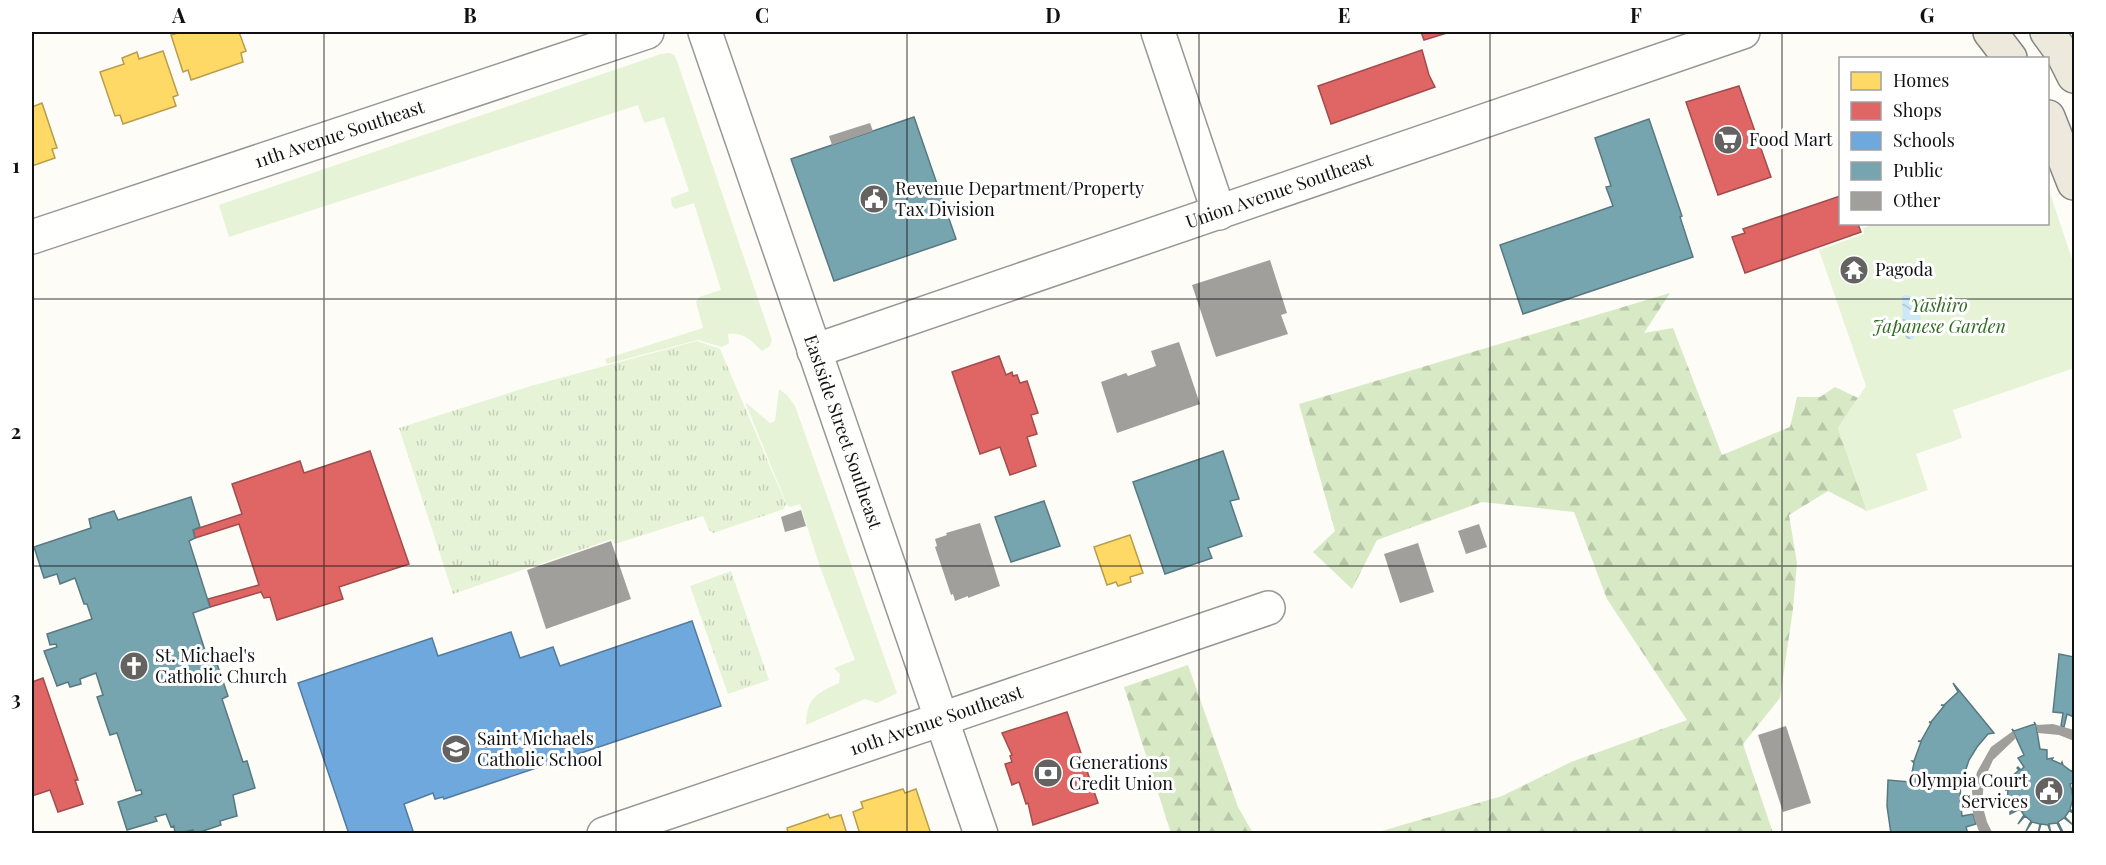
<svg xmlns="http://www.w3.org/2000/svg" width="2106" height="865" font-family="'Playfair Display',serif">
	<defs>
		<pattern id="forest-firs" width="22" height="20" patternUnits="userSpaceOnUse" patternTransform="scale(1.5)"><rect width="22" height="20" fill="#d8eac5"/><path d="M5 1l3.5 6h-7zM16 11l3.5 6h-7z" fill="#b8c8a8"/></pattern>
		<pattern id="park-tufts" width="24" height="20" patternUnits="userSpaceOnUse" patternTransform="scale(1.5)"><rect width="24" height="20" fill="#e7f3d7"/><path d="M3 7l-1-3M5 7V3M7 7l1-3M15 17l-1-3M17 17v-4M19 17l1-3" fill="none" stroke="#c5cfb8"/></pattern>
		<pattern id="water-waves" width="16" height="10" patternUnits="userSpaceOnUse" patternTransform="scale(1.5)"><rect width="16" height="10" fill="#cde8f7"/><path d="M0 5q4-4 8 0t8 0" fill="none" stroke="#afc6d3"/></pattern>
	</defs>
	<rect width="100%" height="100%" fill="#fdfcf7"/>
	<g fill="url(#forest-firs)">
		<polygon points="1670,293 1644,333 1673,328 1722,455 1790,427 1797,397 1820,397 1835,387 1858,398 1838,428 1867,511 1828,491 1789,515 1797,563 1793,609 1780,698 1743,744 1773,833 1375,833 1502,796 1571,762 1687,720 1607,599 1574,512 1482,502 1377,540 1352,589 1313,552 1335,531 1299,404"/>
		<polygon points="1188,665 1238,807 1253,833 1171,833 1124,687"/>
	</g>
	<g fill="url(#park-tufts)">
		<polygon points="697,341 720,349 786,504 784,509 713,533 709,530 703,516 615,544 612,539 453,594 399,428 531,386"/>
		<polygon points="731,571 769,680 728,694 690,586"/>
	</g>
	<g fill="#e7f3d7">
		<path d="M669,53L674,55L677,61L772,340L770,346L762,351C752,341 744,332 728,334L729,343L722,347L698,340L607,364L605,359L703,328L696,302L699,297L721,290L694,203L675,209L672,206L671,198L689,191L664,117L644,123L638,105L229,237L219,205L661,54Z"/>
		<polygon points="2048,187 2074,265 2074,368 1953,410 1962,438 1916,454 1928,490 1867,511 1838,428 1866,386 1819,250 1864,234 1863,228 1875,224 2048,224"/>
		<path d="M779,389L787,395L795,406L897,693L877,703L865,699L806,725C807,697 816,694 839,683L840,674L834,668L855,660L820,567L800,504L790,507L787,505L745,402L770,423L775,421Z"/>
	</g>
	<polygon fill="url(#water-waves)" points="1905,295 1913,297 1921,319 1916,322 1915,328 1912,330 1916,332 1913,339 1907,339 1903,333 1902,296"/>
	<g fill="#ffd966" stroke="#b89d4c" stroke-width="1.5">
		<polygon points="181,32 239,32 246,51 241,53 243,62 191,80 188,70 183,72 171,35"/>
		<polygon points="163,51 178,95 173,97 176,106 123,124 120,115 115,116 100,72 124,64 122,58 137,52 139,59"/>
		<polygon points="42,103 57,148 52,149 55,158 32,166 32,107"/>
		<polygon points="1130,535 1143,573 1130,577 1131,582 1118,586 1116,582 1107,585 1094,547"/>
		<polygon points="903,789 905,793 916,789 931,834 860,834 853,812 863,808 861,802"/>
		<polygon points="828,814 830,818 841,815 847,834 788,834 787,828"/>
	</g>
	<g fill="#e06666" stroke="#a24c4c" stroke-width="1.5">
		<polygon points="1421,32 1450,32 1424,40"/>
		<polygon points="1422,50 1429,75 1435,87 1331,124 1318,86"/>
		<polygon points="1739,86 1771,177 1718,195 1686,102"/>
		<polygon points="1840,196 1840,224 1858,224 1861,232 1745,273 1732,237 1745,233 1743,229"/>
		<polygon points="999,356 1006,375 1012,372 1013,376 1017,375 1020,383 1027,381 1038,413 1031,415 1037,434 1027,437 1036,466 1010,475 1000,447 980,454 952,372"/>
		<polygon points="370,451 409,564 339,587 343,599 277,620 270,597 264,598 261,592 210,607 208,599 259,585 239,524 195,538 193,530 242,514 232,484 300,461 304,473"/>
		<polygon points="43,678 78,780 75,780 83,804 58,812 50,790 32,796 32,682"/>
		<polygon points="1067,712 1098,803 1033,825 1028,803 1026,804 1019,782 1012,785 1005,764 1012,762 1010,756 1012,755 1002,733"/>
	</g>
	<polygon fill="#6fa8dc" stroke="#537b9f" stroke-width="1.5" points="692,621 721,706 444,799 443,797 435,799 433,793 404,804 414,834 349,834 298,683 432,638 438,656 511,632 520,658 553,647 560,666"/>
	<g fill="#76a5af" stroke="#587980" stroke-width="1.5">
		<polygon points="914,117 956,239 834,281 791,159"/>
		<polygon points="1649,119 1682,216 1680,217 1693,257 1523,314 1500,245 1613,206 1606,187 1611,186 1595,138"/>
		<polygon points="1223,451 1239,499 1230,501 1242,536 1208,548 1212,558 1165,574 1133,482"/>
		<polygon points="191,497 200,527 193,530 195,538 189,541 210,607 193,613 208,660 215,658 228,696 222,699 243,762 247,761 255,788 233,795 237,816 220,821 221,825 194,834 193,830 175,834 174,826 171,827 166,814 155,817 157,821 127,830 118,802 142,794 141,790 136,791 117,733 110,735 97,697 103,695 96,673 80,679 81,684 70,687 68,682 57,686 44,651 57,647 56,644 50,645 47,634 92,619 87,604 84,604 75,578 60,584 57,574 44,578 34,547 91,528 89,519 101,515 114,511 118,520"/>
		<polygon points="1044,501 1060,546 1011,562 995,517"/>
		<polygon points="2059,654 2074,657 2074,717 2067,714 2064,727 2061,726 2063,713 2053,712"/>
		<polygon points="1953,683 1994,733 1988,734 1977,747 1969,760 1961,784 1960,797 1962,816 1973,814 1976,824 1966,827 1968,834 1891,834 1887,806 1888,780 1910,782 1914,763 1912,761 1914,761 1921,742 1918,741 1921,741 1931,723 1929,722 1931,722 1944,706 1941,705 1944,705 1958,692"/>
		<polygon points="2034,722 2036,725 2040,749 2047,750 2047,759 2053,758 2052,760 2061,764 2062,762 2063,765 2071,771 2073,770 2072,771 2074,776 2074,783 2070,784 2072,792 2074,791 2072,793 2074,802 2072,802 2070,809 2074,813 2069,811 2065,817 2073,825 2064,818 2058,822 2063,832 2062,833 2057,823 2049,824 2051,834 2048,825 2041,824 2038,834 2040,824 2032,822 2026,831 2031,821 2025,816 2018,824 2024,815 2020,809 2010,814 2010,812 2019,807 2017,800 2007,802 2008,790 2006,790 2012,779 2010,778 2019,770 2017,768 2018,767 2021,770 2024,767 2018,758 2024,755 2012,729 2014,731 2035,724"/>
	</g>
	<g fill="#a19f9c">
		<polygon points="870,123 873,131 832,145 829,136"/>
		<polygon points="1270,260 1287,313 1281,315 1288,334 1216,357 1192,285"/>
		<polygon points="1179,342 1200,404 1117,433 1101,382 1126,373 1128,376 1156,366 1151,351"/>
		<polygon points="801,510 806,526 785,532 781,517"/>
		<polygon points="980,523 1000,586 968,598 968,596 955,601 953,594 951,595 935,547 937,546 935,539 947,535 946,533"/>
		<polygon points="1479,524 1487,547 1466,554 1458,531"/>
		<polygon points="611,541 631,599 546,629 527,570"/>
		<polygon points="1418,543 1434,592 1400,603 1384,554"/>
		<polygon points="2053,724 2074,730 2074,741 2059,735 2038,733 2036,725"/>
		<polygon points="1786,726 1811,803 1783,812 1758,735"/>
		<polygon points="2013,731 2016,738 1993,760 1984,780 1982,804 1987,822 1993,834 1980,834 1974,818 1972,807 1972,791 1977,772 1991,747"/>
	</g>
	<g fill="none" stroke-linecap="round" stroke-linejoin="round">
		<g stroke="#979795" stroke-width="36">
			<g id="minor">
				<path id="s1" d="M705,32L981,834"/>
				<polyline points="1158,32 1219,213"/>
				<path id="s2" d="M32,237L647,32"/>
				<path id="s3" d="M814,351L1743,32"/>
				<path id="s4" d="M604,834L1268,608"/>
			</g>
		</g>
		<g stroke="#858482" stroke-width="36">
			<g id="major">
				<polyline points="1990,32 2010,58"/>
				<polyline points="2047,32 2063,54 2074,76"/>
				<polyline points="2048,117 2074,183"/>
			</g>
		</g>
		<use href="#minor" stroke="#fffffe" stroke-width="33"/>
		<use href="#major" stroke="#ede9dc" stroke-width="33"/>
	</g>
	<path fill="none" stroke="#111" stroke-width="1.5" stroke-opacity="0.55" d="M324,32V834M616,32V834M907,32V834M1199,32V834M1490,32V834M1782,32V834M32,299H2074M32,566H2074"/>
	<defs>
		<g id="supermarket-disc" transform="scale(1.5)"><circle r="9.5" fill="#646362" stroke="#fff"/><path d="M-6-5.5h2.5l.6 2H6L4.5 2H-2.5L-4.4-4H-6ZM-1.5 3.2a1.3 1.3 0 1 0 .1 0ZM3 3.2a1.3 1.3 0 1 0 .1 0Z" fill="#fff"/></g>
		<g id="civic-disc" transform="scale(1.5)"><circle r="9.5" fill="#646362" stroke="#fff"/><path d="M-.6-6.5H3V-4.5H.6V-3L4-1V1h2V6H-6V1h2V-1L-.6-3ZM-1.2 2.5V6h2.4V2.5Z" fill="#fff"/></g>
		<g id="temple-disc" transform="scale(1.5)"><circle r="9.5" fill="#646362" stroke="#fff"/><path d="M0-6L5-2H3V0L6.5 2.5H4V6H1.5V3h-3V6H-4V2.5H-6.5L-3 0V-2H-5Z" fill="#fff"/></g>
		<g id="church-disc" transform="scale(1.5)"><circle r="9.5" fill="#646362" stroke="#fff"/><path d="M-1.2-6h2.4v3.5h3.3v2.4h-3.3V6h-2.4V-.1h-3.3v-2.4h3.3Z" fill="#fff"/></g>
		<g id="school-disc" transform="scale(1.5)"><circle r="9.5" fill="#646362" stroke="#fff"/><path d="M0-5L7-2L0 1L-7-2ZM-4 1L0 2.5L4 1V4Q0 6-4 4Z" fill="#fff"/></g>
		<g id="bank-disc" transform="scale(1.5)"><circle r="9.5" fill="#646362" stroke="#fff"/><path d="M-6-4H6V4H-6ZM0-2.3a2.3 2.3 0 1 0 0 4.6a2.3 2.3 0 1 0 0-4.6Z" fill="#fff"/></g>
	</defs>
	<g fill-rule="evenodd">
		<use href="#supermarket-disc" x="1728" y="140"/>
		<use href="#civic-disc" x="874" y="199"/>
		<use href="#temple-disc" x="1854" y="270"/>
		<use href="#church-disc" x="134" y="666"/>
		<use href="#school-disc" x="456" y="749"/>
		<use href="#bank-disc" x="1048" y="773"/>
		<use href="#civic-disc" x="2049" y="791"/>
	</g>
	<g text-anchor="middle" stroke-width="6" stroke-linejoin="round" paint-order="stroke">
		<g font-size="18" fill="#111" stroke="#fff">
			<text dy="6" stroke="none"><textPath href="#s2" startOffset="324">11th Avenue Southeast</textPath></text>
			<text dy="6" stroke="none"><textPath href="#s3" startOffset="492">Union Avenue Southeast</textPath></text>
			<text dy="6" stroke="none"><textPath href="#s1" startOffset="423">Eastside Street Southeast</textPath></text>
			<text dy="6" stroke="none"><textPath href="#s4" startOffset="351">10th Avenue Southeast</textPath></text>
		</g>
		<g font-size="18" fill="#111" stroke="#fff" text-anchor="start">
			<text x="1749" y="146">Food Mart</text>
			<text x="895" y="195">Revenue Department/Property<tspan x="895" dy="21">Tax Division</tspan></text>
			<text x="1875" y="276">Pagoda</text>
			<text x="155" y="662">St. Michael's<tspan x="155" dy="21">Catholic Church</tspan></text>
			<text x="477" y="745">Saint Michaels<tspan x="477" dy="21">Catholic School</tspan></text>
			<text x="1069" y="769">Generations<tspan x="1069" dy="21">Credit Union</tspan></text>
			<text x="2028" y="787" text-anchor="end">Olympia Court<tspan x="2028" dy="21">Services</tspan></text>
		</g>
		<g font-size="18" font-style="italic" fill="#2f6b1f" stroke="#fff">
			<text x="1939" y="312">Yashiro<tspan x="1939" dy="21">Japanese Garden</tspan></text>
		</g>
	</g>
	<rect width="2106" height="865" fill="none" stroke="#ffffff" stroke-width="66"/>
	<rect x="1839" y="57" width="210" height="168" fill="#ffffff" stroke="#a0a0a0" stroke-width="1.5"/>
	<rect x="1851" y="72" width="30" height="18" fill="#ffd966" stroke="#a0a0a0" stroke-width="1.5"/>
	<text x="1893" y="87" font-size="18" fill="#111111">Homes</text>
	<rect x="1851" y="102" width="30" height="18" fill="#e06666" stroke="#a0a0a0" stroke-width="1.5"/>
	<text x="1893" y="117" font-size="18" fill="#111111">Shops</text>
	<rect x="1851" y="132" width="30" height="18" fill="#6fa8dc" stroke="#a0a0a0" stroke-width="1.5"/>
	<text x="1893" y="147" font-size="18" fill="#111111">Schools</text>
	<rect x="1851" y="162" width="30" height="18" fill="#76a5af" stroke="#a0a0a0" stroke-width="1.5"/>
	<text x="1893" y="177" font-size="18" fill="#111111">Public</text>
	<rect x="1851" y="192" width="30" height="18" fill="#a19f9c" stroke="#a0a0a0" stroke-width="1.5"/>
	<text x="1893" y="207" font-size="18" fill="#111111">Other</text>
	<rect x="33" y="33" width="2040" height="799" fill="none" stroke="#111" stroke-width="2"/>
	<g font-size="20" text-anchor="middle" font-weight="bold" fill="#111">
		<text x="179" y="23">A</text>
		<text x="470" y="23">B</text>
		<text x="762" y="23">C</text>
		<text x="1053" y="23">D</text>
		<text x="1344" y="23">E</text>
		<text x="1636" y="23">F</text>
		<text x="1927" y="23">G</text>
		<text x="16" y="173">1</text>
		<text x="16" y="439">2</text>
		<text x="16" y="706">3</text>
	</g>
</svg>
